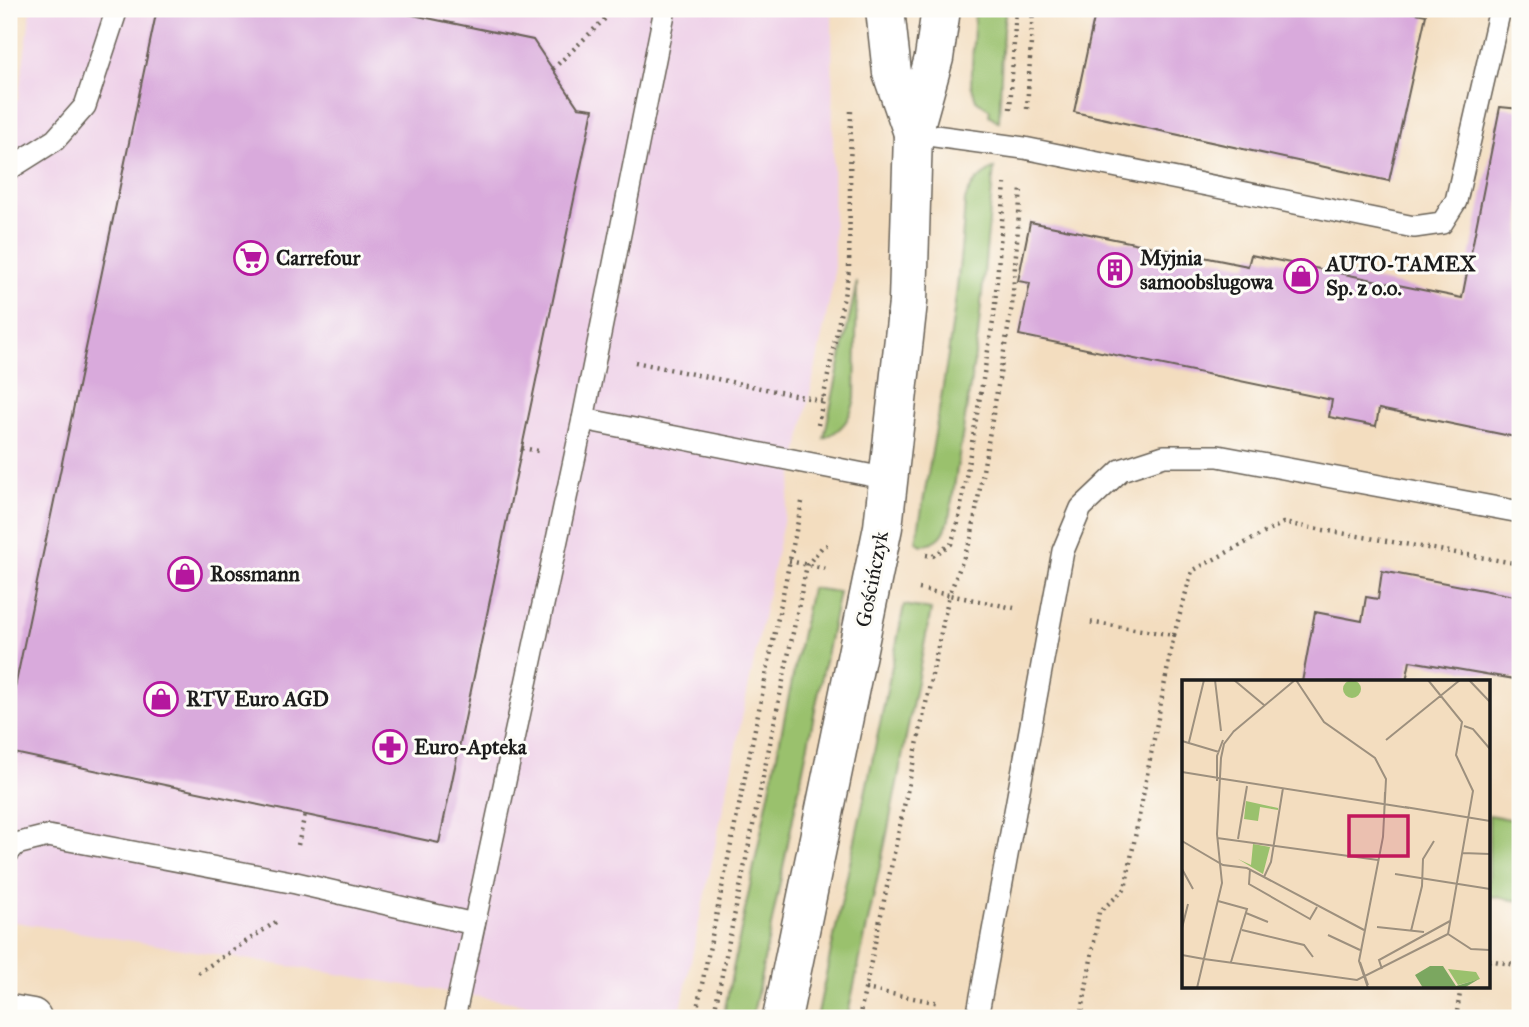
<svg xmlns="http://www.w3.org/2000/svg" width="1529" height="1027" font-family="'IM FELL Great Primer',serif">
	<rect width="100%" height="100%" fill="#fdfcf7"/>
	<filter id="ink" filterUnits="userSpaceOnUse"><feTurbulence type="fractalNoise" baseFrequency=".0143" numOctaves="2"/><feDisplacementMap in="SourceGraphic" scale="14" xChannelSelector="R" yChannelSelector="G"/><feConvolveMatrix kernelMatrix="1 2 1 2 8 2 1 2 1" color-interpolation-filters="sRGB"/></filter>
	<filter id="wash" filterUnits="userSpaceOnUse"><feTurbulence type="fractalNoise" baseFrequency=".00686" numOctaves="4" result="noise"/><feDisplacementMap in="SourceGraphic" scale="28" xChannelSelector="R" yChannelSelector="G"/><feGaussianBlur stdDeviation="1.57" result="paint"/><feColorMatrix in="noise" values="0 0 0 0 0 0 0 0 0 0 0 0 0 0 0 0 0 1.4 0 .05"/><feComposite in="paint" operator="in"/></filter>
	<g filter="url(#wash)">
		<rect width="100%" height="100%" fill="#f3ddbf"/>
		<polygon fill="#eed0e8" points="31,9 832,9 834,279 679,1018 609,1018 9,921 9,106 18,100"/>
		<g fill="#9ac16d" stroke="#5b6e44" stroke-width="2">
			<polygon points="975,9 1006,9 1003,29 999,122 989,115 990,110 976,100 971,84"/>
			<path d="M994,168L978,336L949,519C945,535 939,542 922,545L916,542C936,428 958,315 965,200C971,184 979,177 994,168Z"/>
			<path d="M857,282L855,399C850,419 843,430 824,438Z"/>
			<polygon points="811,588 839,592 756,1000 752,1018 723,1018"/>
			<path d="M904,605L931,610L886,839L847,1018H817C845,880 878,743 904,605Z"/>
			<polygon points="1489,815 1520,821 1520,901 1489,896"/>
		</g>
		<g id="blocks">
			<g fill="#d9aadc">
				<polygon points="157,9 384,9 533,40 578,107 593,109 439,843 9,752 9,716"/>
				<polygon points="1096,9 1396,9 1426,15 1389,181 1074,112"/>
				<polygon points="1500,107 1520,109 1520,438 1379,409 1376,426 1329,417 1332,400 1019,335 1030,283 1018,281 1030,222 1248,266 1251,255 1462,298"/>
				<polygon points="1382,571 1520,597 1520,680 1410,661 1406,682 1302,682 1315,612 1362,621 1366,597 1378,599"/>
			</g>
		</g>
	</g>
	<g filter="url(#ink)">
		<use href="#blocks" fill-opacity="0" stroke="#676055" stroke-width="2"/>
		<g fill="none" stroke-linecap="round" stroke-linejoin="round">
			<g stroke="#676055" stroke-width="24">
				<g id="service">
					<polyline points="913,133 1024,148 1414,227 1442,223 1456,201 1500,9"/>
					<polyline points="9,169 55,140 85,106 117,9"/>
					<polyline points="583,419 889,479"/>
					<polyline points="9,852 16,844 48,836 296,883 474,924"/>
					<polyline points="454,1018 583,419 665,9"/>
					<polyline points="977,1018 1063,551 1081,508 1121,470 1164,456 1218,456 1520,512"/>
				</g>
			</g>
			<g stroke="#676055" stroke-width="41">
				<polyline id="minor" points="9,1014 32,1018"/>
			</g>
			<g stroke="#676055" stroke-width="41">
				<g id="tertiary">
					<polyline points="885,9 892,73 913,133"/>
					<polyline points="782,1018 883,527 908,302 913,133 934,58 941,9"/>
				</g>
			</g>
			<g stroke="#676055" stroke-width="4.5" stroke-dasharray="2 5" stroke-linecap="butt">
				<polyline points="553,69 615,9"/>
				<polyline points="1010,109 1016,9"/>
				<polyline points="1027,109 1033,9"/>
				<polyline points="635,362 823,401"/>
				<polyline points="818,425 849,271 851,108"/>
				<polyline points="522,448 538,451"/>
				<polyline points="926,555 933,556 951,544 958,523 994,316 1005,184"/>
				<polyline points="789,561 828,569"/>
				<polyline points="919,589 949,595 971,539 1012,306 1021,188"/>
				<polyline points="1174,635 1192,571 1283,523 1520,564"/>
				<polyline points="298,845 305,814"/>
				<polyline points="1489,960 1520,966"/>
				<polyline points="198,973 279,920"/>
				<polyline points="865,989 940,1003"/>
				<polyline points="695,1018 802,502"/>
				<polyline points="713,1018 807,565 823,546 831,544"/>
				<polyline points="859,1018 949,595 1014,608"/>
				<polyline points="1081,1018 1099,912 1125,889 1174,635 1088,622"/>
				<polyline points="1456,1018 1461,987"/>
			</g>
			<use href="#service" stroke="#fff" stroke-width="21"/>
			<use href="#minor" stroke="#fff" stroke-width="38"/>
			<use href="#tertiary" stroke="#fff" stroke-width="38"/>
		</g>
	</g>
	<defs>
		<g id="supermarket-ring" transform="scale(1.75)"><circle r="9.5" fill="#fdfcf7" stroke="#b5179e" stroke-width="1.5"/><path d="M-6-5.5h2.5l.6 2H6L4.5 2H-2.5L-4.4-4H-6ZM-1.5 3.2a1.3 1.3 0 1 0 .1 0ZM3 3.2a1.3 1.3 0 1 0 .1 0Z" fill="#b5179e"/></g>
		<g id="building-ring" transform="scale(1.75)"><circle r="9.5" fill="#fdfcf7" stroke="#b5179e" stroke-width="1.5"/><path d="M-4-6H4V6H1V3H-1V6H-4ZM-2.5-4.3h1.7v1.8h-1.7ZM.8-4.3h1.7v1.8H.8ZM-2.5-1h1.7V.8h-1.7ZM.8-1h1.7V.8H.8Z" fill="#b5179e"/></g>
		<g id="shop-ring" transform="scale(1.75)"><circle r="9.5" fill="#fdfcf7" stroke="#b5179e" stroke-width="1.5"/><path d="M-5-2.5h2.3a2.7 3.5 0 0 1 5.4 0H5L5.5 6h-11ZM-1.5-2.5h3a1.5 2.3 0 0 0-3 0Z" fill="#b5179e"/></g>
		<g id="pharmacy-ring" transform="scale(1.75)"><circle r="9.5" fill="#fdfcf7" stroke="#b5179e" stroke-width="1.5"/><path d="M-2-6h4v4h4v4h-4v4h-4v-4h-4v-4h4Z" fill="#b5179e"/></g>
	</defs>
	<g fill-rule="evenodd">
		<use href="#supermarket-ring" x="251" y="258"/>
		<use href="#building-ring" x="1115" y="270"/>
		<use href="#shop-ring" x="1301" y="276"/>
		<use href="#shop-ring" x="185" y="574"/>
		<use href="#shop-ring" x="161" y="699"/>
		<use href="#pharmacy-ring" x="390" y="747"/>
	</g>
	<g text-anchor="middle" stroke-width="6" stroke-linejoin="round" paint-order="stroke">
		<g font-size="21" font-weight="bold" fill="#1c1c1c" stroke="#fdfcf7" text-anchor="start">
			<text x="276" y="265">Carrefour</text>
			<text x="1140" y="265">Myjnia<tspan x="1140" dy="24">samoobslugowa</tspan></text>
			<text x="1326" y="271">AUTO-TAMEX<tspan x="1326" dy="24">Sp. z o.o.</tspan></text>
			<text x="210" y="581">Rossmann</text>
			<text x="186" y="706">RTV Euro AGD</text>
			<text x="414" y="754">Euro-Apteka</text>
		</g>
		<g font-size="21" fill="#1c1c1c" stroke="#fdfcf7">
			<text transform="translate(872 579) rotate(-79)" y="7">Gościńczyk</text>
		</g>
	</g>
	<g transform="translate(1182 680)">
		<rect width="308" height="308" fill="#f3ddbf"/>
		<path d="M161 9a9 9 0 1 1 18 0a9 9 0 1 1-18 0ZM64,121L96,128V130L78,127L76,141L62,139ZM71,164L88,167L81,194L56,179L69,185ZM266,289L294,292L298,299L276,305Z" fill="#9ac16d"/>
		<path d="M248,286H261L274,306L297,299L282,308H241L233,295Z" fill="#7ba760"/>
		<path fill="none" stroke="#9d907e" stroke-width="2" d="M33,0L39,51M52,0L82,25M114,0L142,42L193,78L204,99L201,157L177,281L186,308M246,0L280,42L274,75L291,111L266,254M287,0L308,22M282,46L291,49L308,69M51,52L113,0M204,60L278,0M0,61L37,72M7,62L22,0M0,92L37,98M35,98L227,128M35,101V76L41,60M223,127L308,141M202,139L203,112M35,158L196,180M56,159L65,106M0,161L41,185L65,188L182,250M280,173L308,174M0,189L11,209M68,189L67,204L128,239L135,227M213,194L308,209M82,197L89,182L101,108M36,221L65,229L49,282M64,233L86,242M195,247L242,252M0,248L6,224M60,250L122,265L131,277M229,251L240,206L241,179L252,161M266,254L289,269L308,270M146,255L178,270M0,275L22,279M22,279L175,300L266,254M178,282L186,305M200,289L197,280L268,241M15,308L40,203L35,154L39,78L42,64L52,51"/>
		<path fill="#c2185b" fill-opacity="0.15" stroke="#c2185b" stroke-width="3.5" d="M167,136H226V176H167Z"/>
		<rect width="308" height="308" fill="none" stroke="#1c1c1c" stroke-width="3.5"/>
	</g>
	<rect width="1529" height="1027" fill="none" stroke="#fdfcf7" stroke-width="35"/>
</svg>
